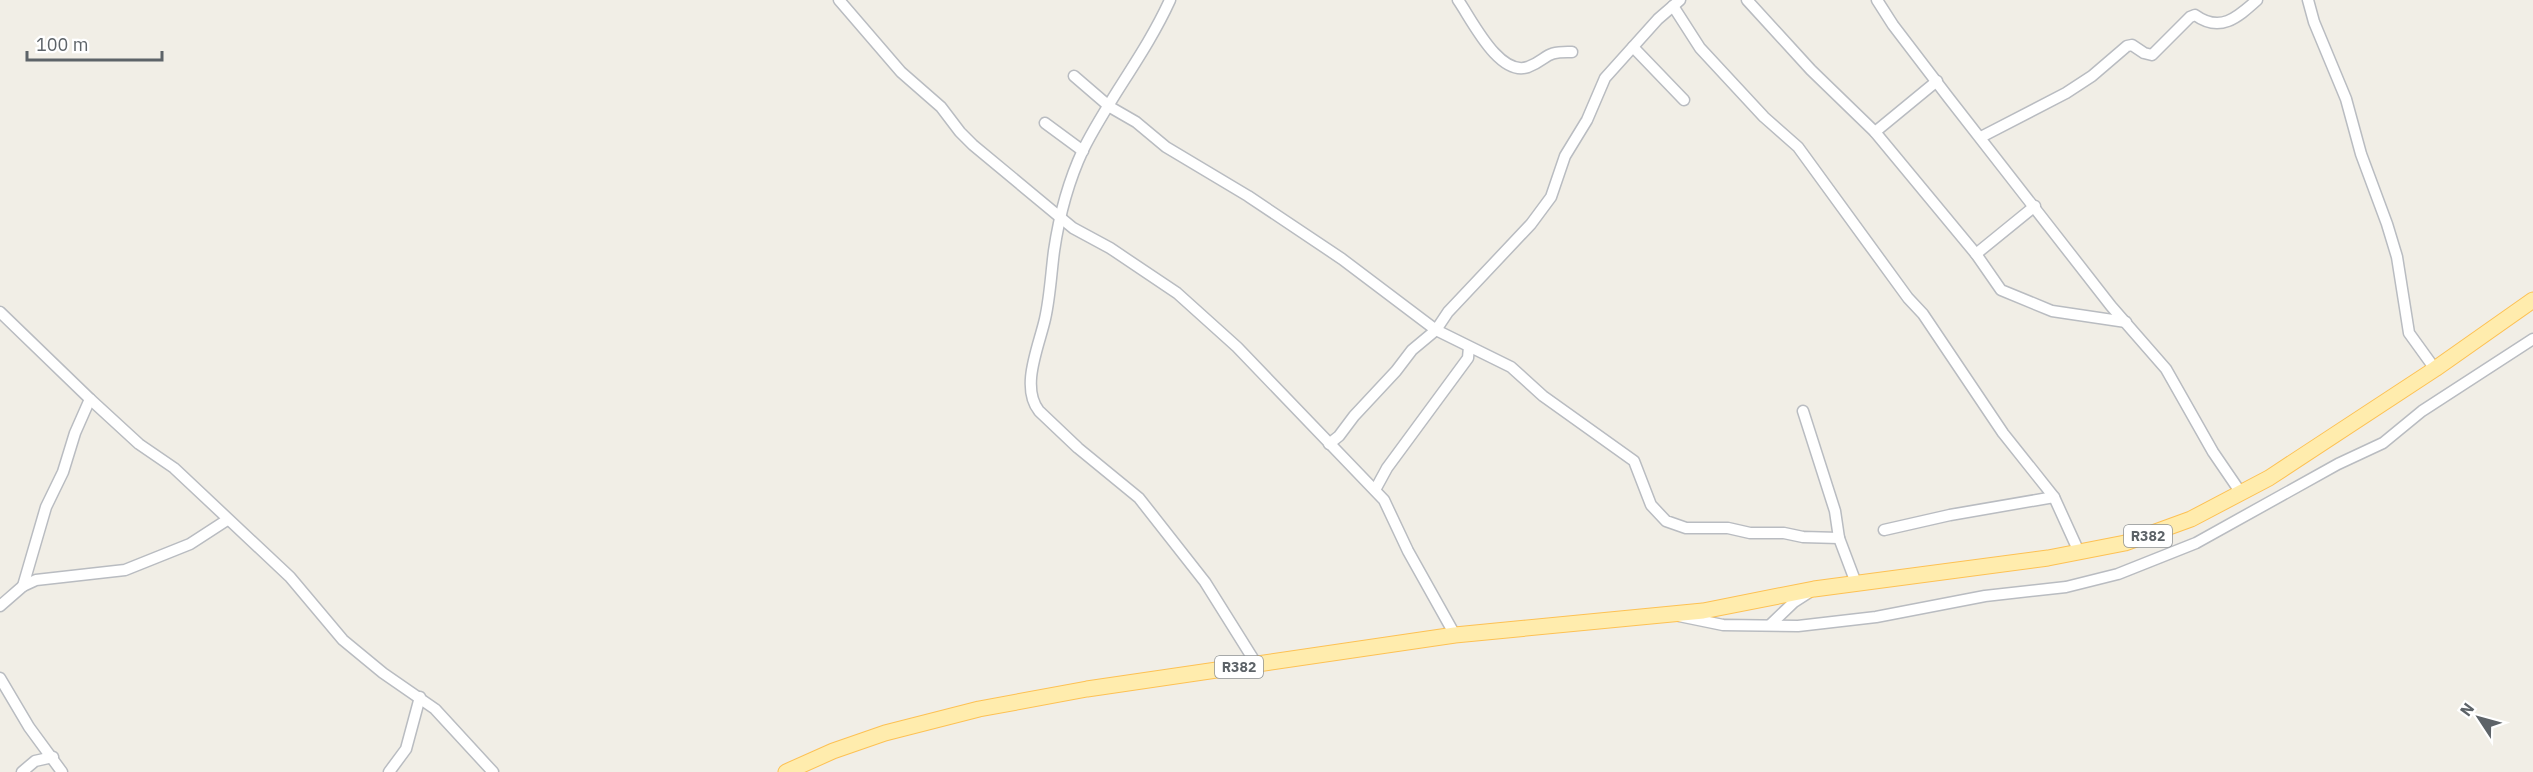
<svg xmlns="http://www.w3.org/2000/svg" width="2533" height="772" font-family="'IBM Plex Sans',sans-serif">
	<rect width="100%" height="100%" fill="#f1eee6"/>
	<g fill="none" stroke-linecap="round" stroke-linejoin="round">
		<g stroke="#b9bcc1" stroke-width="13">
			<g id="minor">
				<polyline points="839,0 901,72 941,107 960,132 973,145 1073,228 1110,248 1177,293 1237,347 1384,500 1408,551 1455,635"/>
				<path d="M1170,0C1146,53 1109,98 1083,150C1068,182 1059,217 1054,251C1051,274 1050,297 1045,319C1039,346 1020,387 1039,411L1078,448L1139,498L1205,582L1257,665"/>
				<path d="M1458,0C1472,20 1499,77 1528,67C1549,59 1543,51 1572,52"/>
				<polyline points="1747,0 1811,70 1875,132 1976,254 2001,290 2052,311 2126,322"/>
				<polyline points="1877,0 1893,25 1948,97 2111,306 2166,369 2213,452 2241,493"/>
				<polyline points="2308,0 2314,22 2346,99 2361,154 2387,224 2397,257 2409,333 2435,369"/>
				<polyline points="1673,6 1700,48 1764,117 1798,147 1908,298 1923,314 2003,433 2054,497 2079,552"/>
				<polyline points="1633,47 1684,100"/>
				<polyline points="1074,76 1110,107 1136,122 1166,147 1248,196 1342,259 1436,330 1511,367 1543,396 1634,461 1651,505 1666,521 1686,528 1728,528 1750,533 1784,533 1803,537 1839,538"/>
				<polyline points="1045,123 1083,151"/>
				<polyline points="1875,132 1937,81"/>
				<path d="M1981,137L2066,93L2092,76L2127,46L2132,45L2144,53L2152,55L2190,17L2195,15C2220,33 2237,18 2257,0"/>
				<polyline points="1976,254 2035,206"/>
				<polyline points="0,312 90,399 139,444 174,468 290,577 343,640 383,673 435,709 493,772"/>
				<polyline points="1803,411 1835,511 1839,538 1856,583"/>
				<polyline points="1329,444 1339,436 1354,416 1396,371 1412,350 1436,330 1448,312 1531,224 1551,197 1565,156 1587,120 1605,78 1658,19 1680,0"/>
				<polyline points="1375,490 1387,468 1468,358 1469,347"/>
				<polyline points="1884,530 1950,515 2054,497"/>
				<polyline points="23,586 46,507 63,472 75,433 90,399"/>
				<polyline points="0,606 23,586 36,580 125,570 190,544 227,520"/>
				<polyline points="1679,616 1723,625 1798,626 1876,617 1985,596 2066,587 2118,574 2196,543 2338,464 2383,443 2422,411 2533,339"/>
				<polyline points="1770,625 1794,602 1808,593"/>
				<polyline points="0,678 29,727 62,772"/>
				<polyline points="22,772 35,761 53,757"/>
				<polyline points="389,772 406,749 420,697"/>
			</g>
		</g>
		<g stroke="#fdc153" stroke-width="17">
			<polyline id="primary" points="786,772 833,751 885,733 979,709 1087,689 1455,635 1703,611 1814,589 2048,558 2125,543 2191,519 2269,478 2435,369 2533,300"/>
		</g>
		<use href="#minor" stroke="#fff" stroke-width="10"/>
		<use href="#primary" stroke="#ffecad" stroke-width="15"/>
	</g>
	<g text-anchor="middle" stroke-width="4.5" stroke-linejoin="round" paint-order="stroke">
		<g fill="#fff" stroke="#8e9295" stroke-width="1.5">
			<rect x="2124" y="525" width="48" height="22" rx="4.5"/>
			<rect x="1215" y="656" width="48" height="22" rx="4.5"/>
		</g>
		<g font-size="14" font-weight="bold" fill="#5d6368">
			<text x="2148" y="541">R382</text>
			<text x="1239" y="672">R382</text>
		</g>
	</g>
	<g transform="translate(2479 718) rotate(306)" stroke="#ffffff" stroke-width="4.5" paint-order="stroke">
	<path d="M0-4.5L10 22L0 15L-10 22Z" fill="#5d6368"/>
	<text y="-9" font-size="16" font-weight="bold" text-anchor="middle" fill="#5d6368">N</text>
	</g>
	<path d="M27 51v9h135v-9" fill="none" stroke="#5d6368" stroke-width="3"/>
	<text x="36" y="51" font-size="18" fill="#5d6368" stroke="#ffffff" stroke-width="4.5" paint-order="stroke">100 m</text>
</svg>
